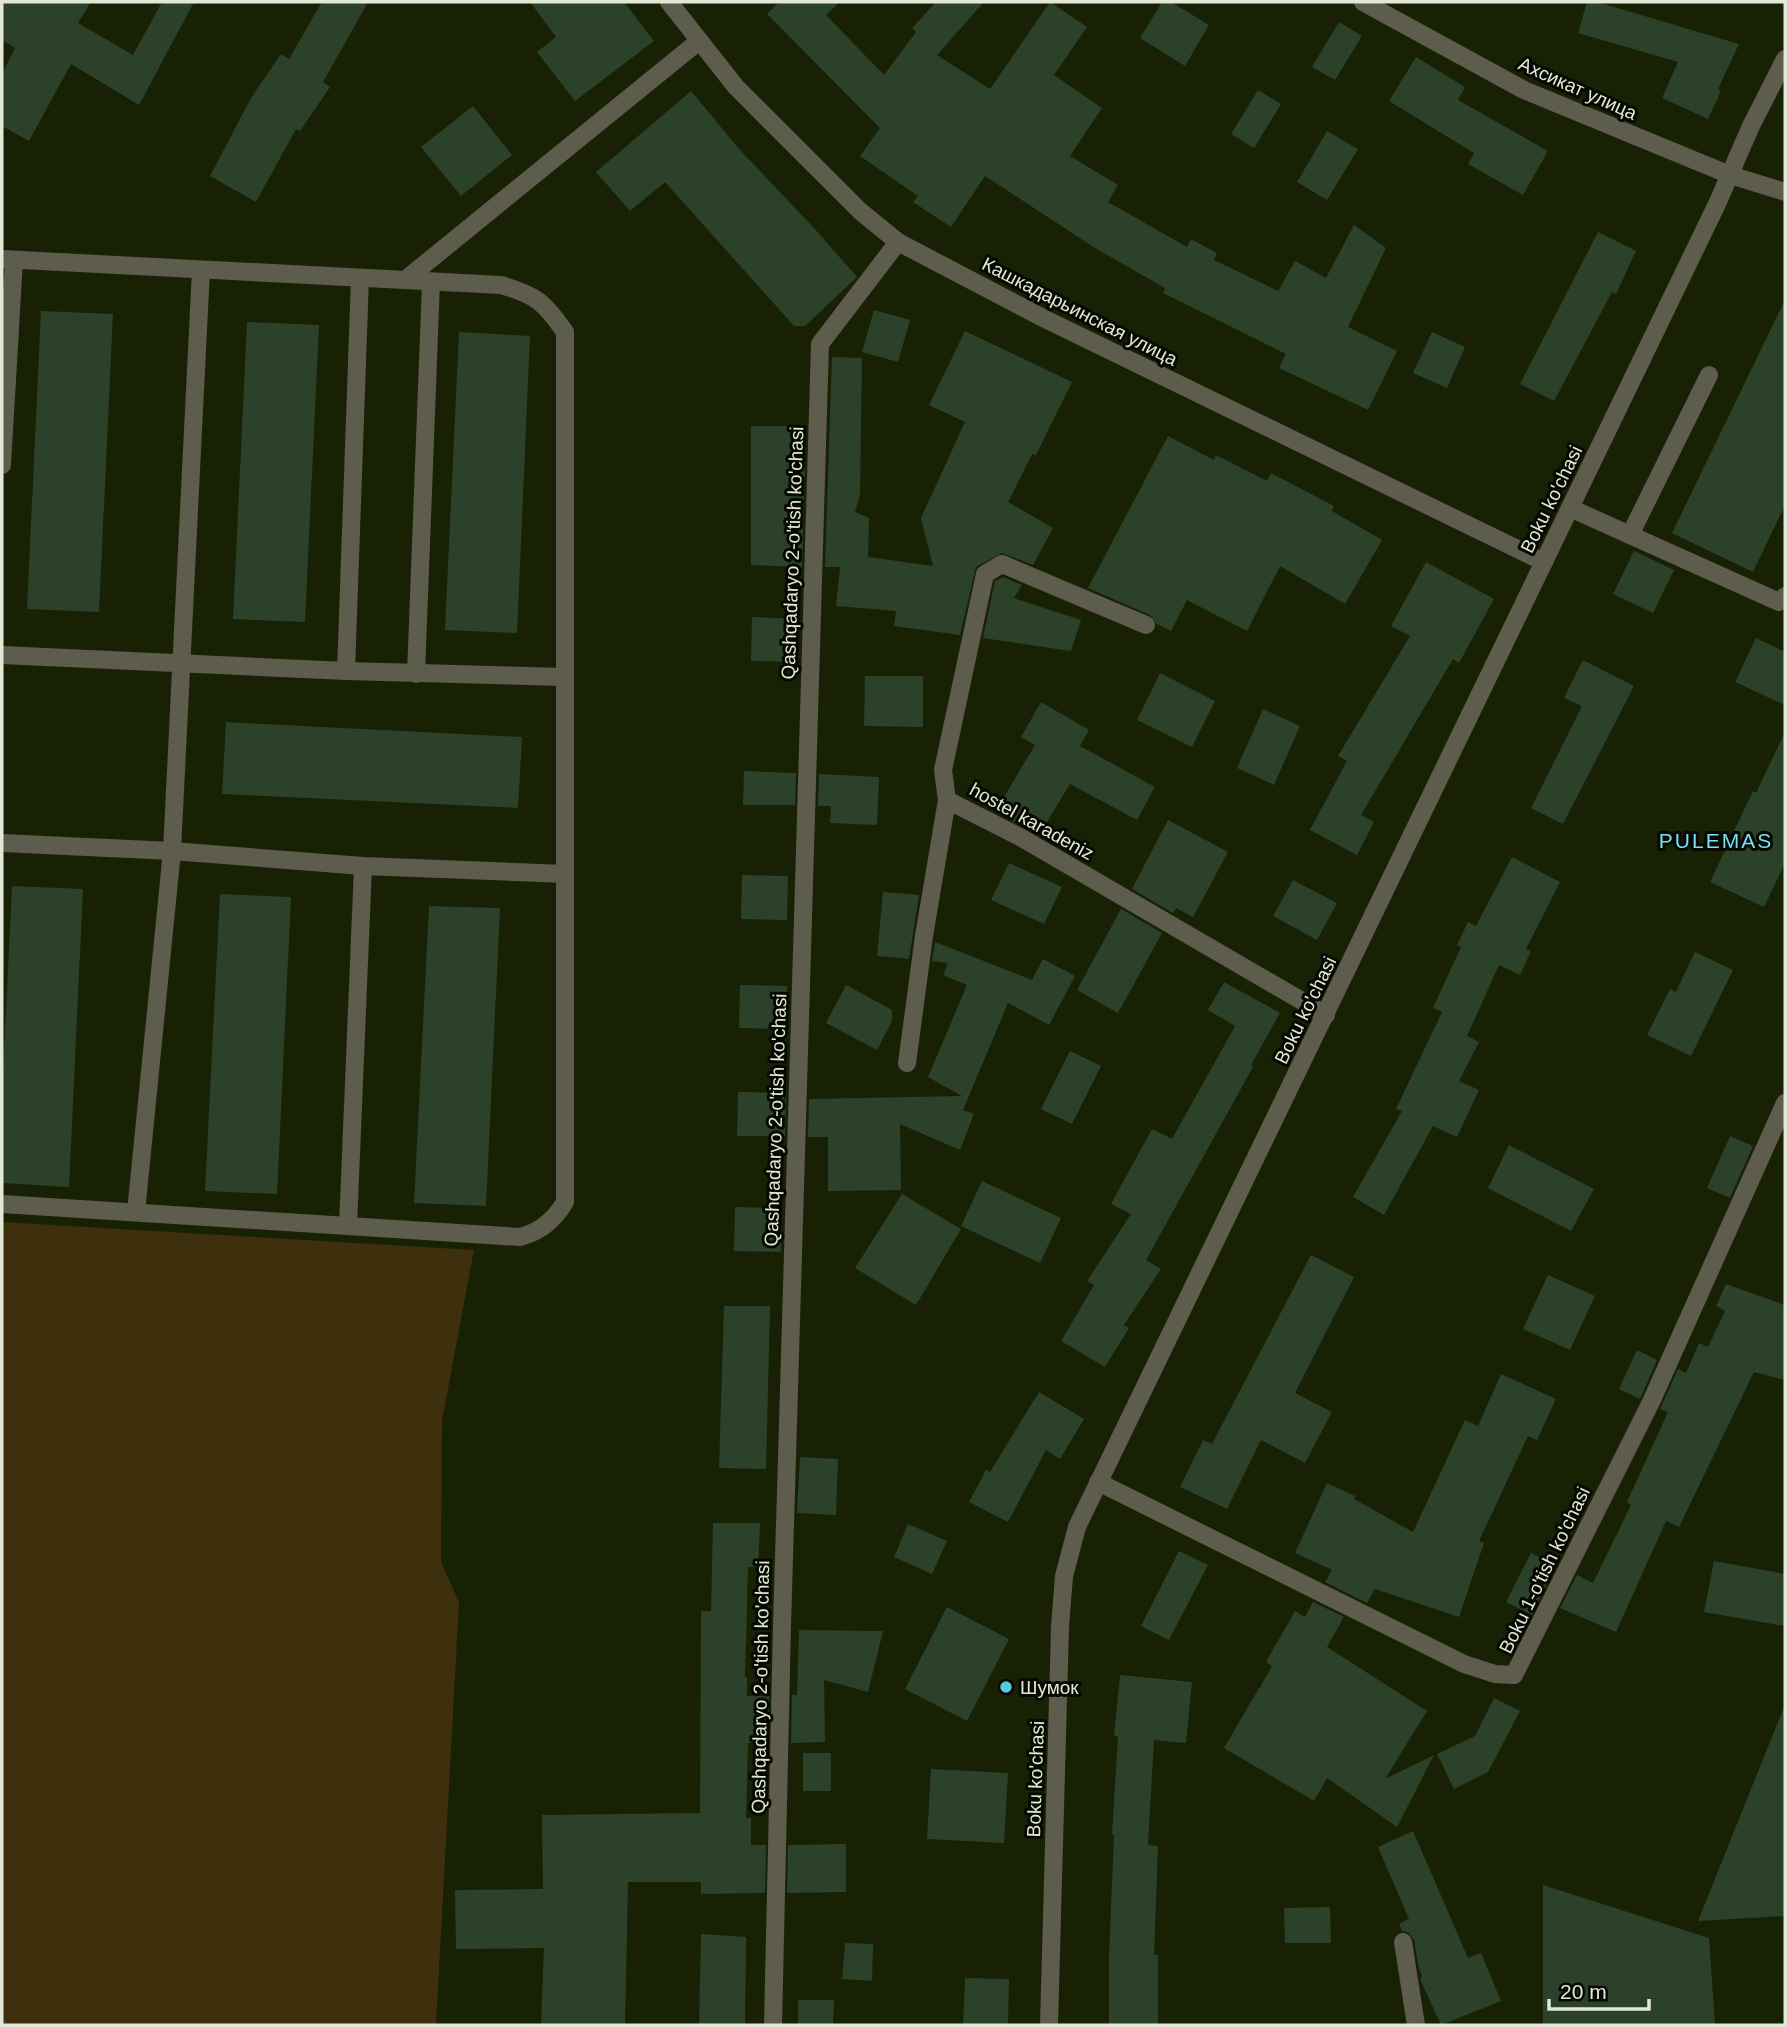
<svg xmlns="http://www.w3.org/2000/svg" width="1787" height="2027" font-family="Helvetica,sans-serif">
	<rect width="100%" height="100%" fill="#192104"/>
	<polygon fill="#3e2f0d" points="2,1222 474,1250 442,1421 441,1562 459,1602 436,2025 2,2025"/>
	<g fill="#2c4129">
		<polygon points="2,2 91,2 78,23 133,55 162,2 194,2 139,105 71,64 29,141 2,126 2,74 15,48 2,40"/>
		<polygon points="322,2 368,2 323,82 330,87 300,131 296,129 256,202 210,176 251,98 281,54 289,59"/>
		<polygon points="530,2 624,2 654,41 575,101 537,52 556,37"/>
		<polygon points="779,2 840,2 826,15 884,75 916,32 912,28 936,2 984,2 937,55 990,89 1050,2 1087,27 1054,75 1102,108 1070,156 1118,185 1108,202 1187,247 1191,239 1217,253 1214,260 1278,291 1295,261 1326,278 1354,225 1386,248 1348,327 1397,351 1368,410 1279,368 1286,354 1163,293 1165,288 1095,248 985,176 951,227 913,202 918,196 860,156 880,128 767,14"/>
		<polygon points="1162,2 1171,2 1209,25 1185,66 1140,38"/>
		<polygon points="1587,2 1597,2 1739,44 1718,89 1721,91 1708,119 1662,98 1678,62 1578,33"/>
		<polygon points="1339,22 1362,36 1335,80 1312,67"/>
		<polygon points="1416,57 1465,87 1458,100 1548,151 1523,195 1468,164 1474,153 1389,101"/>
		<polygon points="1258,90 1281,104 1254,148 1231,134"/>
		<polygon points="691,91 739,149 814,228 857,277 805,326 794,326 665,182 630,211 596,172"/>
		<polygon points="473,106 512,155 461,196 421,147"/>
		<polygon points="1327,131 1358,149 1327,200 1297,182"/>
		<polygon points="1598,232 1636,251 1616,294 1612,292 1554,401 1520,384"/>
		<polygon points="1785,300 1785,505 1753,572 1672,533"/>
		<polygon points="874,310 910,320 898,362 862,352"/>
		<polygon points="41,311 113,314 99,612 27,609"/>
		<polygon points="247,322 319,325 305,622 233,619"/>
		<polygon points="965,331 1072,382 1036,455 1032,454 1008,502 1053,528 1033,565 1002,553 976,567 960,635 894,626 896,611 836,606 840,567 825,567 832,357 862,358 860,494 855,512 869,518 868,557 933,566 921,518 965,422 929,405"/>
		<polygon points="459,332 530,336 517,633 445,630"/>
		<polygon points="1432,332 1465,347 1447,388 1413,373"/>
		<polygon points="751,426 806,426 802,567 751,565"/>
		<polygon points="1168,436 1214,460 1216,455 1267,481 1271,473 1334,506 1332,511 1382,540 1345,604 1280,566 1247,631 1187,600 1171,631 1157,624 1150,615 1088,588"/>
		<polygon points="1634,551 1674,570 1653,613 1613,594"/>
		<polygon points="1426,562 1494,599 1459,663 1453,659 1361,815 1374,822 1357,855 1310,830 1347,761 1338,756 1410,636 1391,626"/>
		<polygon points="1003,577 1022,585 1014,598 1081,620 1071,651 983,638 995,581"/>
		<polygon points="752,617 798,619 798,662 751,661"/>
		<polygon points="1756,638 1785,652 1785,705 1735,682"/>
		<polygon points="1583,660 1634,686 1563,824 1531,808 1582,706 1564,698"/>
		<polygon points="1160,673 1215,701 1192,747 1137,720"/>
		<polygon points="865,676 923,676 923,727 864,726"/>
		<polygon points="1041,702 1089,730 1080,746 1155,787 1137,820 1070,784 1039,835 995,812 1035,745 1021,737"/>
		<polygon points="1263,709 1300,726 1274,785 1237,768"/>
		<polygon points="226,722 522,737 518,808 222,794"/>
		<polygon points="1785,732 1785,863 1764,907 1710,882 1753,791 1756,793"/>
		<polygon points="744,771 796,773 795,805 743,805"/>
		<polygon points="819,774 879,777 877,825 830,823 831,806 818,806"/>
		<polygon points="1168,820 1228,852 1193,917 1176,908 1173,913 1132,889"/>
		<polygon points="1512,857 1560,882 1526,949 1531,951 1520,975 1499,965 1467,1036 1479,1042 1459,1081 1479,1090 1457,1137 1433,1126 1384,1215 1353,1197 1402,1111 1396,1109 1442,1012 1433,1008 1461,947 1457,945 1468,922 1476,926"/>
		<polygon points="1009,863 1062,887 1044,924 991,900"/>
		<polygon points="742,875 788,876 787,920 741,919"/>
		<polygon points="1293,880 1337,903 1317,940 1273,916"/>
		<polygon points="12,886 83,889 69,1187 2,1183 2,1094"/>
		<polygon points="883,892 919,895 909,959 877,956"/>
		<polygon points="220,894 291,897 277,1194 205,1191"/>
		<polygon points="429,906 500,908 486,1206 414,1203"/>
		<polygon points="1121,909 1162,933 1118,1013 1077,990"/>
		<polygon points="935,942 1032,980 1043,959 1075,976 1049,1025 1008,1003 963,1110 974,1114 960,1150 900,1124 901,1190 828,1191 828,1137 808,1137 809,1099 962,1096 928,1077 967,985 943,975 948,963 932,961"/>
		<polygon points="1695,952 1733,970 1691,1056 1647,1035 1670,989 1676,992"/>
		<polygon points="1224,982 1280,1013 1251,1065 1253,1067 1146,1260 1161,1269 1124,1325 1129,1328 1105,1367 1061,1341 1094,1285 1087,1281 1131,1214 1111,1204 1152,1129 1172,1139 1235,1026 1208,1010"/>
		<polygon points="740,985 787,986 786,1029 739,1028"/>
		<polygon points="846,985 892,1010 892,1021 877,1050 826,1023"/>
		<polygon points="1070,1051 1101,1066 1072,1124 1041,1109"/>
		<polygon points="738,1092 784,1093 784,1100 786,1099 785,1136 737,1136"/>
		<polygon points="1730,1136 1753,1146 1730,1198 1707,1188"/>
		<polygon points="1509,1145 1594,1189 1571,1231 1488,1188"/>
		<polygon points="982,1181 1061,1218 1040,1263 961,1226"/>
		<polygon points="902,1194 961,1229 916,1305 855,1268"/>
		<polygon points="735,1207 781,1208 781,1252 734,1251"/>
		<polygon points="1311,1255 1354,1277 1295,1393 1332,1412 1305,1463 1261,1440 1227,1509 1180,1487 1203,1440 1212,1444"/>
		<polygon points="1548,1275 1595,1296 1570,1350 1523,1329"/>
		<polygon points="1726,1284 1785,1305 1785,1380 1754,1372 1679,1527 1666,1521 1616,1632 1560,1608 1577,1575 1593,1583 1631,1505 1627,1502 1668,1412 1660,1409 1678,1369 1686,1373 1699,1343 1708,1347 1725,1311 1716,1306"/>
		<polygon points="724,1306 770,1306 766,1469 719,1468"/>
		<polygon points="1637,1350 1657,1360 1640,1399 1619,1389"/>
		<polygon points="1501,1374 1556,1399 1537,1440 1528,1436 1479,1541 1484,1543 1459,1617 1375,1589 1367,1603 1325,1582 1332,1570 1295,1553 1327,1483 1355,1496 1354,1499 1413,1532 1465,1420 1478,1426"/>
		<polygon points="1039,1392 1084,1419 1060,1459 1046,1450 1008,1522 969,1502 986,1470 990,1472"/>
		<polygon points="800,1457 838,1459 836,1515 797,1513"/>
		<polygon points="713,1523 760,1523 758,1567 748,1567 745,1677 747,1677 747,1696 769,1696 768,1743 748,1743 746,1818 751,1818 751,1845 766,1845 765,1893 701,1894 701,1882 628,1882 625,2025 541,2025 544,1948 456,1949 455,1890 543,1889 542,1815 700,1813 701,1611 711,1611"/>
		<polygon points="908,1524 947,1541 932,1574 894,1557"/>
		<polygon points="1179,1551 1208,1565 1169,1640 1141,1626"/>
		<polygon points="1531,1553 1556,1565 1532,1615 1506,1602"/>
		<polygon points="1714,1561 1785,1574 1785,1626 1704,1612"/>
		<polygon points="1313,1602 1344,1617 1327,1647 1427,1711 1385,1779 1434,1755 1397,1827 1327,1778 1314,1801 1224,1748 1259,1688 1263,1688 1260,1687 1272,1666 1266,1662 1295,1611 1305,1617"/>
		<polygon points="947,1607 1009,1639 967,1721 905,1689"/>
		<polygon points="799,1630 883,1631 868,1692 824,1680 825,1742 791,1743 792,1695 797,1695"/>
		<polygon points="1120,1675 1192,1682 1186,1743 1154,1740 1148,1845 1158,1846 1154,1955 1158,1955 1158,2025 1109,2025 1109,1956 1114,1835 1112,1835 1118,1736 1114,1736"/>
		<polygon points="1494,1698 1520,1711 1488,1772 1454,1789 1437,1754 1475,1736"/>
		<polygon points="1784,1707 1785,1916 1698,1921"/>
		<rect x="803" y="1753" width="28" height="38"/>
		<polygon points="931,1769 1008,1773 1004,1843 927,1839"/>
		<polygon points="1413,1831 1468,1958 1481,1953 1501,2001 1441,2025 1420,1979 1422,1976 1419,1968 1414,1940 1408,1932 1402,1931 1399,1924 1409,1919 1378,1847"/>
		<polygon points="846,1844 846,1892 787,1893 788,1845"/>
		<polygon points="1543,1885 1709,1938 1715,2025 1543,2025"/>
		<polygon points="1330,1907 1331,1943 1285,1943 1284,1908"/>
		<polygon points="701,1934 746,1937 745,2025 699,2025"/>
		<polygon points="845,1943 873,1944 872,1981 842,1979"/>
		<polygon points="965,1978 1009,1979 1008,2025 963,2025"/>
		<polygon points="798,2000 834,2000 833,2025 798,2025"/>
	</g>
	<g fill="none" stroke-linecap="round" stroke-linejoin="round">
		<g stroke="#5d5c4d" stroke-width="18">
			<polyline points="2,465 14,260"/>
			<polyline points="1570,508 1779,602 1785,596"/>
			<polyline points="1630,535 1709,375"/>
			<polyline points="346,671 360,278"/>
			<polyline points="416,674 431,282"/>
			<polyline points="947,800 943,770 985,574 1002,564 1146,625"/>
			<polyline points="907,1063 924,936 947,800 1020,837 1326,1015"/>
			<polyline points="136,1212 172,851 201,270"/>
			<polyline points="348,1226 363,866"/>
			<polyline points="773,2025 782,1625 820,344 898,242"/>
		</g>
		<g stroke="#5d5c4d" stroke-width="18">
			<polyline points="669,2 736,87 860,211 898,242 1043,318 1544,562"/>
			<polyline points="1363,2 1524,90 1730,175 1785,192"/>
			<path d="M2,259L501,285C536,295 544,302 565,332V1202C555,1219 540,1232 520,1237L2,1204"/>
			<polyline points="405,280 699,41"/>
			<polyline points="2,655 346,671 565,677"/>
			<polyline points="2,843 172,851 363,866 565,874"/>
			<polyline points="1098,1482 1464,1664 1495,1674 1514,1675 1651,1402 1785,1103"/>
			<polyline points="1403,1942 1416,2025"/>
		</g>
		<polyline stroke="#5d5c4d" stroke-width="18" points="1049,2025 1060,1627 1064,1576 1077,1527 1717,204 1751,126 1785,59"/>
	</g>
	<circle fill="#57c9e3" stroke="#060901" stroke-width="2.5" cx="1006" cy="1687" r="7"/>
	<g text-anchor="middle" stroke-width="6" stroke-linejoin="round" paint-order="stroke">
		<g font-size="19" fill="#e2e8d6" stroke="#060901">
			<text transform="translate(1578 88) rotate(24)" y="7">Ахсикат улица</text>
			<text transform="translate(1080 311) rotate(27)" y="7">Кашкадарьинская улица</text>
			<text transform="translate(1551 499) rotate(-64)" y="7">Boku ko'chasi</text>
			<text transform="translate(792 553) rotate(-88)" y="7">Qashqadaryo 2-o'tish ko'chasi</text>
			<text transform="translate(1032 821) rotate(29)" y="7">hostel karadeniz</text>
			<text transform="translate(1305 1010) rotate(-64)" y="7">Boku ko'chasi</text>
			<text transform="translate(775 1120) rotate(-88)" y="7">Qashqadaryo 2-o'tish ko'chasi</text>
			<text transform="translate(1544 1570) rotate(-64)" y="7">Boku 1-o'tish ko'chasi</text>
			<text transform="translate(760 1687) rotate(-89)" y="7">Qashqadaryo 2-o'tish ko'chasi</text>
			<text transform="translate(1035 1779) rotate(-88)" y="7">Boku ko'chasi</text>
		</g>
		<g font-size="19" fill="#e2e8d6" stroke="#060901" text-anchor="start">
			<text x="1020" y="1694">Шумок</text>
		</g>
		<g font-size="21" letter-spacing="2" fill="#79def6" stroke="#060901">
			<text x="1716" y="848">PULEMAS</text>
		</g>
	</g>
	<rect width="1787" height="2027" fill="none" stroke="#e2e8d6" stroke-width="7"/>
	<path d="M1549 1999v10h100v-10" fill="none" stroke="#e2e8d6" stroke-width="3.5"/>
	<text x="1560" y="1999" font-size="21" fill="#e2e8d6" stroke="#060901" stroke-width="5" paint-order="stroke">20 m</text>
</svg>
